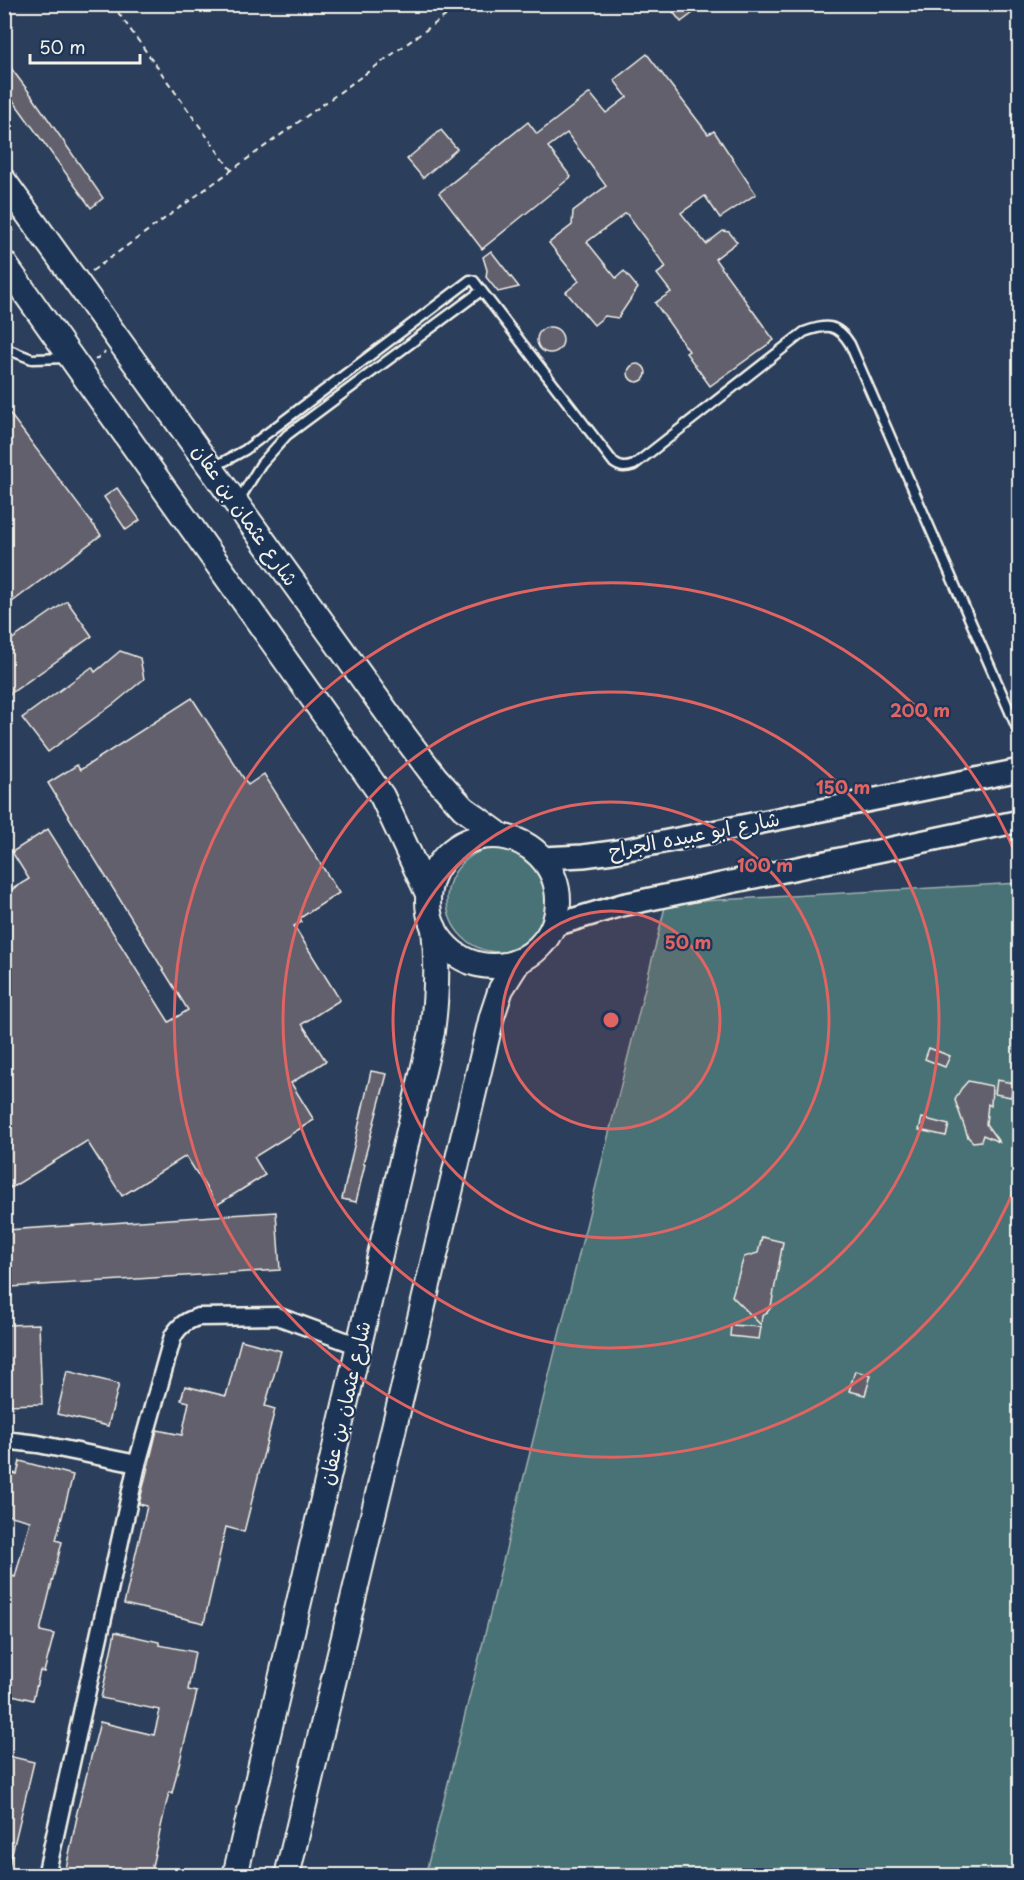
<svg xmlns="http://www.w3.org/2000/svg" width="1024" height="1880" font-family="'Playpen Sans','Playpen Sans Arabic',sans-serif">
	<rect width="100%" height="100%" fill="#2b3e5b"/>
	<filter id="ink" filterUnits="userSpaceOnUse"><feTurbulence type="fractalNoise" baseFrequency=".0167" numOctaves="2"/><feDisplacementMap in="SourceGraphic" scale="12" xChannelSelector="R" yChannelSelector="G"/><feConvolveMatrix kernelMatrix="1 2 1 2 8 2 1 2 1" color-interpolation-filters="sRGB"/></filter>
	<g filter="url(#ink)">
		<g fill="#4a7276" stroke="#9fb2af" stroke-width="1.5">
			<circle cx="499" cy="900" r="52"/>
			<polygon points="1019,883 1019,1875 425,1876 666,903"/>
		</g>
		<g fill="#62606d" stroke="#f4f1e8" stroke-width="1.5">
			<polygon points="667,4 705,4 681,22"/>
			<polygon points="647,54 708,134 714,131 756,194 720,218 705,196 681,213 706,244 723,231 729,232 737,242 715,259 774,340 710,386 686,353 689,351 655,303 671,292 657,274 666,267 626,213 587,242 616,278 624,271 638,288 618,318 605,316 594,325 566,292 579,281 549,243 572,225 573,211 606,186 567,133 548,147 571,177 482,249 439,193 528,122 537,134 590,93 606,113 627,97 614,80"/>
			<polygon points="4,59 32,96 103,198 91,208 4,88"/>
			<polygon points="441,130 457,149 423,178 407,159"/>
			<polygon points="491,251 519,287 498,292 486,277 487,270 483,257"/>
			<circle cx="550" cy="340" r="13"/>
			<circle cx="637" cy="373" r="9"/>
			<polygon points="4,406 101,535 4,608"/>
			<polygon points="117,488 140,520 126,530 104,497"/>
			<polygon points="67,601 92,636 4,698 4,645"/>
			<polygon points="120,651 140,658 144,679 115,703 48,752 22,718 92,667 95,672"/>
			<polygon points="192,698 248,785 264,774 339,893 300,918 302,922 294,926 340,1000 302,1024 326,1061 291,1083 314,1120 254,1157 265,1175 217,1205 186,1156 122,1196 87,1141 11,1188 4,1178 4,894 29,879 12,852 48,829 169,1022 188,1010 48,783 77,765 80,770"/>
			<polygon points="929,1048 950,1056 945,1067 925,1059"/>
			<polygon points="371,1071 387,1074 363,1164 365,1164 356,1202 342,1199"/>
			<polygon points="997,1080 1013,1083 1011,1097 995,1094"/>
			<polygon points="968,1081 992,1086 991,1106 988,1104 986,1124 999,1142 983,1135 981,1141 973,1142 968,1137 955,1100 961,1089"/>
			<polygon points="922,1118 949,1125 946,1136 919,1130"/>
			<polygon points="276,1212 280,1270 11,1287 7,1230"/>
			<polygon points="762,1237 783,1242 771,1307 766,1314 762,1316 761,1325 732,1296 744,1257 758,1253"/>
			<polygon points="39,1324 42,1404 4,1405 4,1325"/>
			<polygon points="731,1325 761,1327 759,1339 730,1336"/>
			<polygon points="241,1340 281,1351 265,1406 275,1409 244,1532 226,1527 204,1623 124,1604 147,1506 139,1504 157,1430 182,1435 189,1402 181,1400 185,1386 226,1396"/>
			<polygon points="67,1371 119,1384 108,1426 57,1414"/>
			<polygon points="855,1371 871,1375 865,1395 849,1391"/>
			<polygon points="20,1461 73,1475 56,1540 62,1542 40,1631 54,1634 44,1672 40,1671 33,1700 4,1693 4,1574 15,1577 30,1521 4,1514 4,1471 17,1474"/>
			<polygon points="115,1632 159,1642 159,1645 195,1652 188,1690 197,1692 172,1793 169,1792 150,1875 75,1875 65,1873 77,1817 76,1816 100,1722 154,1735 160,1710 101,1698"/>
			<polygon points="4,1755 34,1762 9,1866 4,1866"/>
		</g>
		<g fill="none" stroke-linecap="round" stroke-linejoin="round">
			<g stroke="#f4f1e8" stroke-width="13">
				<g id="service">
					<polyline points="4,348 32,359 68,358"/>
					<path d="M212,468L245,450L470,280L474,281L614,463C621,468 625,468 634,465L804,332C826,324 837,323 850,344L1020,735"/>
					<polyline points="239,500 261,464 287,435 481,291"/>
				</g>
			</g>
			<g stroke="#f4f1e8" stroke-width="21">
				<g id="minor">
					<polyline points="4,1440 38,1444 137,1464 46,1876"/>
					<path d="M137,1464L173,1336C180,1325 186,1321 198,1317L277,1316L359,1346"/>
				</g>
			</g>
			<g stroke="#f4f1e8" stroke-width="26">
				<g id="tertiary">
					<polyline points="543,858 583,856 613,852 1020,770"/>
					<polyline points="555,925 622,905 1020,821"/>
				</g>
			</g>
			<g stroke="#f4f1e8" stroke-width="28">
				<g id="secondary">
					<polyline points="4,181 399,729 435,777 463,808 500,835"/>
					<polyline points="4,263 382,796 428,894"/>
					<circle cx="493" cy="901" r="65"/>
					<path d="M235,1876L432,1032C437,995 438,965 434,928"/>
					<polyline points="287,1876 492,1016 501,989 518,962"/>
				</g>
			</g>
			<g stroke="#f4f1e8" stroke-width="2" stroke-dasharray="6 4.5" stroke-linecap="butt">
				<polyline points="112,4 231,170"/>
				<polyline points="4,237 14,230"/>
				<polyline points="92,271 462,4"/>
				<polyline points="95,360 105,352"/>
			</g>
			<use href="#service" stroke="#1d3557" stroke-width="8"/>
			<use href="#minor" stroke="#1d3557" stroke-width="16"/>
			<use href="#tertiary" stroke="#1d3557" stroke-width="21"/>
			<use href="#secondary" stroke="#1d3557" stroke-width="24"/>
		</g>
	</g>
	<circle cx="611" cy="1020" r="109" fill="#df6462" fill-opacity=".12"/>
	<g fill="none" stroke="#df6462" stroke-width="3">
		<circle cx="611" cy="1020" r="109"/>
		<circle cx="611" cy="1020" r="218"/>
		<circle cx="611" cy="1020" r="328"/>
		<path d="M1019 1177A437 437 0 1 1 1019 863"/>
	</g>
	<g text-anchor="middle" stroke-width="4.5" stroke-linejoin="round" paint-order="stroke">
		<g font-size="20" fill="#f4f1e8" stroke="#1d3557">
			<text transform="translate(245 515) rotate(55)" y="7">شارع عثمان بن عفان</text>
			<text transform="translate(694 835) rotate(-11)" y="7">شارع ابو عبيده الجراح</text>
			<text transform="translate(345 1403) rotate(-77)" y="7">شارع عثمان بن عفان</text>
		</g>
	</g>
	<circle cx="611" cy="1020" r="9" fill="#df6462" stroke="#1d3557" stroke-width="3"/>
	<g font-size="18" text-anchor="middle" font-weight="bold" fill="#df6462" stroke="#1d3557" stroke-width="4.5" stroke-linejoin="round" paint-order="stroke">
		<text x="920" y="717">200 m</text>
		<text x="843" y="794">150 m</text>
		<text x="765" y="872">100 m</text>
		<text x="688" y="949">50 m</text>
	</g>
	<rect width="1024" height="1880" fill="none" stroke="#1d3557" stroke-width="24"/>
	<rect x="12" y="12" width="1000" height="1856" fill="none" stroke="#f4f1e8" stroke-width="2" filter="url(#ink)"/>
	<path d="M30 54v9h110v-9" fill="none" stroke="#f4f1e8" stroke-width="3"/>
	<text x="39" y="54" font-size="18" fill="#f4f1e8" stroke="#1d3557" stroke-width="4.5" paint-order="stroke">50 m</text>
</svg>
